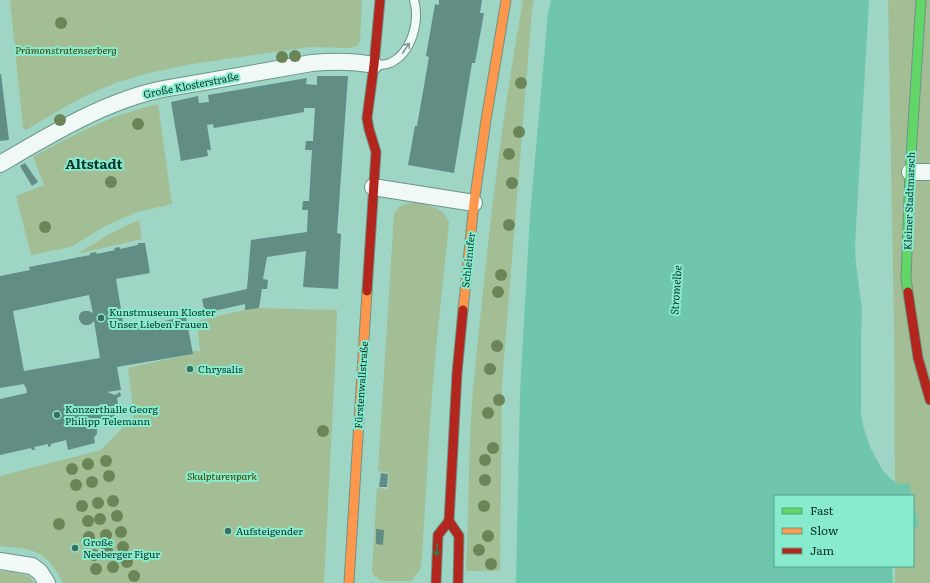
<svg xmlns="http://www.w3.org/2000/svg" width="930" height="583" font-family="Literata,serif">
	<rect width="100%" height="100%" fill="#9ed5c4"/>
	<g fill="#a3be95">
		<path d="M10,0H362L360,41C358,46 355,47 350,48L310,47L192,64L149,73L118,82L87,95L68,105L26,130L23,128Z"/>
		<path d="M523,0H534L532,10L502,383L500,571H466C469,514 468,458 472,402C475,368 478,335 482,302C492,201 505,100 523,0Z"/>
		<polygon points="888,0 930,0 930,583 895,583 895,566 913,566 913,496 895,496 894,325"/>
		<path d="M158,104L172,204L137,212L107,225L71,247L31,255L16,196L44,185L33,157C73,135 113,114 158,104Z"/>
		<path d="M416,202C431,206 444,207 449,223L436,348L430,421L422,558L420,570L411,581H381L374,576L372,570L377,488L388,489L389,473L378,471L394,214C398,205 408,203 416,202Z"/>
		<polygon points="139,220 142,239 77,254 111,233"/>
		<path d="M259,308L337,310L335,367L324,583H63C52,562 44,551 19,548C12,547 6,548 0,546V476L101,450L134,416L128,368L192,354V351H200L197,321L245,310Z"/>
		<polygon points="0,571 13,572 29,576 34,583 0,583"/>
	</g>
	<g fill="#6fc6ad">
		<polygon points="551,0 869,0 855,245 856,264 862,311 861,339 861,414 864,429 870,447 883,471 891,479 900,484 909,483 912,496 775,496 775,566 892,566 893,583 516,583 520,392 530,216 548,13"/>
		<polygon points="913,499 919,525 913,530"/>
	</g>
	<g fill="#618d85" fill-rule="evenodd">
		<polygon points="439,0 482,0 480,13 484,13 475,63 472,63 454,173 408,165 415,126 417,126 429,57 426,56 435,4 439,5"/>
		<polygon points="0,74 1,74 9,140 0,141"/>
		<polygon points="317,76 348,76 337,233 341,234 338,289 303,287 306,251 267,257 263,279 268,280 267,289 262,289 259,308 245,310 245,304 205,313 202,299 247,289 251,240 307,232 308,210 302,210 303,201 309,201 312,150 305,150 306,141 313,141 315,108 304,108 304,112 214,128 213,124 207,125 211,150 207,150 208,156 181,161 171,102 198,96 199,103 209,102 208,95 307,78 306,84 317,85"/>
		<polygon points="25,163 38,182 32,186 20,166"/>
		<path d="M138,243H145L150,273L116,279L124,328L186,317L193,354L117,367L121,390L107,392L115,395L120,392L121,396L117,398L118,405L123,406L122,410L117,408L113,413L117,419L113,421L111,417L90,421L91,424L94,425L97,429V434L94,437L95,443L68,450L66,440L51,444V446L48,447V444L34,447L35,450H32L31,448L0,455V399L27,393L26,387H25L24,384L0,388V276L30,270L29,267L90,255V253L96,252L97,254L115,250L114,248L119,247L120,249L138,245ZM89,295L93,313L89,311H85L81,312L79,316V319L81,323L84,325H88L91,324L94,321L100,358L24,371L13,311Z"/>
		<polygon points="381,473 388,474 387,487 379,487"/>
		<polygon points="376,529 384,530 383,545 376,544"/>
	</g>
	<g fill="none" stroke-linecap="round" stroke-linejoin="round">
		<g stroke="#6c9488" stroke-width="10">
			<path id="lane" d="M375,65C380,65 385,65 390,63C412,53 420,21 414,0"/>
		</g>
		<g stroke="#6c9488" stroke-width="18">
			<g id="street">
				<path d="M0,164C49,135 107,100 163,89L312,63C333,61 353,61 374,65"/>
				<polyline points="910,172 930,172"/>
				<polyline points="373,187 474,203"/>
				<polyline points="0,561 32,566 40,572 47,583"/>
			</g>
		</g>
		<g stroke="#6c9488" stroke-width="11">
			<polyline id="fast" points="908,292 906,279 910,172 921,0"/>
		</g>
		<g stroke="#6c9488" stroke-width="11">
			<g id="slow">
				<polyline points="463,310 474,203 486,120 506,0"/>
				<polyline points="349,583 367,291"/>
			</g>
		</g>
		<g stroke="#6c9488" stroke-width="11">
			<g id="jam">
				<polyline points="367,291 376,152 369,129 367,118 374,65 380,0"/>
				<polyline points="908,292 918,358 930,400"/>
				<polyline points="436,583 438,535 449,521"/>
				<polyline points="458,583 459,536 449,521 457,373 463,310"/>
			</g>
		</g>
		<use href="#lane" stroke="#f0f9f6" stroke-width="8"/>
		<use href="#street" stroke="#f0f9f6" stroke-width="16"/>
		<use href="#fast" stroke="#63d668" stroke-width="9"/>
		<use href="#slow" stroke="#ff974d" stroke-width="9"/>
		<use href="#jam" stroke="#b3261e" stroke-width="9"/>
	</g>
	<g fill="#6b8558">
		<circle cx="61" cy="23" r="6"/>
		<circle cx="295" cy="56" r="6"/>
		<circle cx="282" cy="57" r="6"/>
		<circle cx="521" cy="83" r="6"/>
		<circle cx="60" cy="120" r="6"/>
		<circle cx="138" cy="124" r="6"/>
		<circle cx="519" cy="132" r="6"/>
		<circle cx="509" cy="154" r="6"/>
		<circle cx="111" cy="182" r="6"/>
		<circle cx="512" cy="183" r="6"/>
		<circle cx="509" cy="225" r="6"/>
		<circle cx="45" cy="227" r="6"/>
		<circle cx="501" cy="275" r="6"/>
		<circle cx="498" cy="292" r="6"/>
		<circle cx="497" cy="346" r="6"/>
		<circle cx="490" cy="369" r="6"/>
		<circle cx="499" cy="400" r="6"/>
		<circle cx="488" cy="413" r="6"/>
		<circle cx="323" cy="431" r="6"/>
		<circle cx="493" cy="448" r="6"/>
		<circle cx="485" cy="460" r="6"/>
		<circle cx="106" cy="461" r="6"/>
		<circle cx="88" cy="464" r="6"/>
		<circle cx="72" cy="469" r="6"/>
		<circle cx="109" cy="476" r="6"/>
		<circle cx="485" cy="480" r="6"/>
		<circle cx="92" cy="482" r="6"/>
		<circle cx="76" cy="485" r="6"/>
		<circle cx="113" cy="501" r="6"/>
		<circle cx="98" cy="503" r="6"/>
		<circle cx="82" cy="506" r="6"/>
		<circle cx="484" cy="506" r="6"/>
		<circle cx="117" cy="516" r="6"/>
		<circle cx="100" cy="519" r="6"/>
		<circle cx="88" cy="521" r="6"/>
		<circle cx="59" cy="524" r="6"/>
		<circle cx="121" cy="532" r="6"/>
		<circle cx="106" cy="535" r="6"/>
		<circle cx="488" cy="536" r="6"/>
		<circle cx="89" cy="537" r="6"/>
		<circle cx="123" cy="547" r="6"/>
		<circle cx="479" cy="550" r="6"/>
		<circle cx="107" cy="551" r="6"/>
		<circle cx="94" cy="555" r="6"/>
		<circle cx="127" cy="562" r="6"/>
		<circle cx="491" cy="564" r="6"/>
		<circle cx="113" cy="567" r="6"/>
		<circle cx="96" cy="569" r="6"/>
		<circle cx="134" cy="576" r="6"/>
	</g>
	<defs><path id="oneway-shaft" d="M-6 0H5M1.5-3L5.5 0L1.5 3" fill="none" stroke-width="1.6" stroke-linecap="round" stroke-linejoin="round"/></defs>
	<use stroke="#7c9890" href="#oneway-shaft" transform="translate(406 48) rotate(-56)"/>
	<use stroke="#317e46" href="#oneway-shaft" transform="translate(437 550) rotate(93)"/>
	<g fill="#3c6e60" stroke="#88ebcd" stroke-width="1.5">
		<circle cx="101" cy="318" r="4"/>
		<circle cx="190" cy="369" r="4"/>
		<circle cx="57" cy="415" r="4"/>
		<circle cx="228" cy="531" r="4"/>
		<circle cx="75" cy="548" r="4"/>
	</g>
	<g text-anchor="middle" stroke-width="4" stroke-linejoin="round" paint-order="stroke">
		<g font-size="10" font-style="italic" fill="#414300" stroke="#88ebcd">
			<text x="66" y="54">Prämonstratenserberg</text>
			<text x="222" y="480">Skulpturenpark</text>
		</g>
		<g font-size="10" fill="#08362a" stroke="#88ebcd">
			<text transform="translate(191 85) rotate(-11)" y="4">Große Klosterstraße</text>
			<text transform="translate(909 201) rotate(-88)" y="4">Kleiner Stadtmarsch</text>
			<text transform="translate(468 260) rotate(-84)" y="4">Schleinufer</text>
			<text transform="translate(361 385) rotate(-86)" y="4">Fürstenwallstraße</text>
		</g>
		<g font-size="10" fill="#08362a" stroke="#88ebcd" text-anchor="start">
			<text x="109" y="316">Kunstmuseum Kloster<tspan x="109" dy="12">Unser Lieben Frauen</tspan></text>
			<text x="198" y="373">Chrysalis</text>
			<text x="65" y="413">Konzerthalle Georg<tspan x="65" dy="12">Philipp Telemann</tspan></text>
			<text x="236" y="535">Aufsteigender</text>
			<text x="83" y="546">Große<tspan x="83" dy="12">Neeberger Figur</tspan></text>
		</g>
		<g font-size="11" font-style="italic" fill="#08382c" stroke="#88ebcd">
			<text transform="translate(676 290) rotate(-86)" y="4">Stromelbe</text>
		</g>
		<g font-size="14" font-weight="bold" fill="#08362a" stroke="#88ebcd">
			<text x="94" y="169">Altstadt</text>
		</g>
	</g>
	<rect x="774" y="495" width="140" height="72" fill="#88ebcd" stroke="#55a38c"/>
	<rect x="782" y="508" width="20" height="6" fill="#63d668" stroke="#55a38c"/>
	<text x="810" y="515" font-size="12" fill="#08362a">Fast</text>
	<rect x="782" y="528" width="20" height="6" fill="#ff974d" stroke="#55a38c"/>
	<text x="810" y="535" font-size="12" fill="#08362a">Slow</text>
	<rect x="782" y="548" width="20" height="6" fill="#b3261e" stroke="#55a38c"/>
	<text x="810" y="555" font-size="12" fill="#08362a">Jam</text>
</svg>
